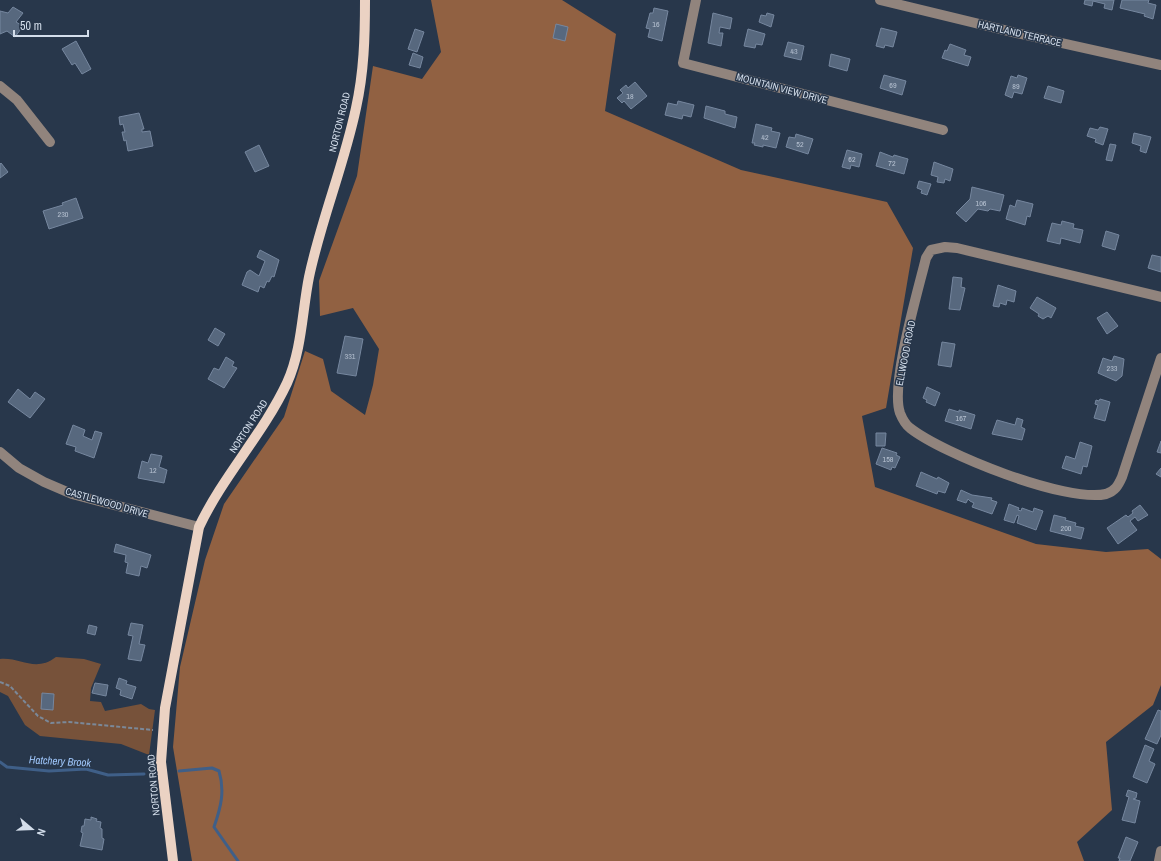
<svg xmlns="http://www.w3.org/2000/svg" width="1161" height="861" font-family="'Archivo Narrow',sans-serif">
	<rect width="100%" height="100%" fill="#28374b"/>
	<path fill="#77523a" d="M56,657L84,659L101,664L91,688L90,701L101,702L105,711L141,704L149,709L155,710L149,755L121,744L40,736L25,725L8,696L0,692V659C21,657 35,673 56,657Z"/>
	<polygon fill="#916142" points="431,0 562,0 616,34 605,111 741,170 887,202 913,248 886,408 862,416 875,487 1036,544 1106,552 1148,549 1161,559 1161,685 1153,705 1106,742 1112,810 1077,842 1084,861 192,861 173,747 180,667 205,560 224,504 284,417 305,351 323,359 331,391 365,415 373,385 379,349 353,308 320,316 319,281 357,176 373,66 422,79 441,52"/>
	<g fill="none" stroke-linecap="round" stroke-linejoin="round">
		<g stroke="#3f5f88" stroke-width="3">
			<polyline points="0,762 7,767 49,771 86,769 108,775 144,774"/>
			<path d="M179,771L212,768L219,771C225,791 221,807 214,827L238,861"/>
		</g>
	</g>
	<g fill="#57687e" stroke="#76879f">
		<polygon points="1085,0 1114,0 1112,10 1104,8 1105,4 1093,1 1092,6 1084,4"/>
		<polygon points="1122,0 1149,0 1148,3 1156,5 1153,19 1144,16 1145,14 1120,8"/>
		<polygon points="13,7 23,13 16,22 23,26 15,37 7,31 0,34 0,11 8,13"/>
		<polygon points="654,8 668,11 662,41 648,37 650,29 646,28 650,13 653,13"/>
		<polygon points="713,13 732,18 730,29 720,27 719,33 723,33 721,46 708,43"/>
		<polygon points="767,13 774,15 771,27 759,22 761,15 766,16"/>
		<polygon points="556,24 568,27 565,41 553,38"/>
		<polygon points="881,28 897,32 893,47 885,45 884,48 876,46"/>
		<polygon points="415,29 424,32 417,52 408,49"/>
		<polygon points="748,29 765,34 762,45 756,44 755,48 744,46"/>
		<polygon points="76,41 91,69 82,74 75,63 72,65 62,49"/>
		<polygon points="788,42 804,46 801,60 784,56"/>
		<polygon points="950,44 966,50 964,55 971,57 968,66 942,58 945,50 947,51"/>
		<polygon points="413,53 423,57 420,68 409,65"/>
		<polygon points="831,54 850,59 847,71 829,66"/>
		<polygon points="884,75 906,81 902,95 880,88"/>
		<polygon points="1018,75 1027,78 1022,94 1014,92 1012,98 1005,95 1011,76 1017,78"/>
		<polygon points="635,82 647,96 631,109 624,101 622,103 617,98 623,93 620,90 626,85 628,88"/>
		<polygon points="1048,86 1064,91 1061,103 1044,98"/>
		<polygon points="678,101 694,105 691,117 683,115 682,119 665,115 668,103 677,105"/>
		<polygon points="706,106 725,111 725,114 737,117 735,128 704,118"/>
		<polygon points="139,113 144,129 142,129 142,132 150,131 153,146 128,151 126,140 124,141 122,132 125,132 123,124 120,125 119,117"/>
		<polygon points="756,124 772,128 771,131 780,133 776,148 763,145 763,147 754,145 755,143 752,143"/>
		<polygon points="1100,127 1108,129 1103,145 1095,142 1096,139 1087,136 1090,128 1098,130"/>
		<polygon points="1134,133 1151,137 1146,153 1140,151 1141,146 1132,143"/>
		<polygon points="796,134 813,139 808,154 786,147 789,137 795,138"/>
		<polygon points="1110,144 1116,145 1112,161 1106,160"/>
		<polygon points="259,145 269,166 255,172 245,152"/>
		<polygon points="847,150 862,154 859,167 851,165 850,169 842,167"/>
		<polygon points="880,152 893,157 894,155 908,159 904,174 876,166"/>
		<polygon points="934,162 953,169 950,181 945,179 944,183 937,182 938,177 931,175"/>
		<polygon points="1,163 8,172 0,178 0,164"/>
		<polygon points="919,181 931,184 927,195 921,193 922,190 917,188"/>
		<polygon points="972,187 1004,195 1000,211 990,209 988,211 978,209 966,222 956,213 970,199"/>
		<polygon points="76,198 83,218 49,229 43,211 63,205 62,203"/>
		<polygon points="1017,200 1033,204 1030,217 1027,216 1025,225 1006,219 1010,205 1015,207"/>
		<polygon points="1062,221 1074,224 1073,228 1083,230 1080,243 1061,238 1060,244 1047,241 1052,223 1061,225"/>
		<polygon points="1106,231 1119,235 1115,250 1102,246"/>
		<polygon points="260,250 279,260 274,277 272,276 269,282 267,281 264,288 260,286 258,292 242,285 247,272 250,270 259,276 265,261 257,257"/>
		<polygon points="1152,255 1161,257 1161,272 1148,268"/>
		<polygon points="953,277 962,278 961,287 965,288 960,310 949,309"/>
		<polygon points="998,285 1016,291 1014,302 1007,300 1006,305 1000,303 999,307 993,306"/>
		<polygon points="1037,297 1056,308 1051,318 1048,316 1043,319 1038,316 1039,314 1030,308"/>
		<polygon points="1107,312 1118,326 1107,334 1097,318"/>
		<polygon points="215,328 225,334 218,346 208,340"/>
		<polygon points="345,336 363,339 356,376 337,373"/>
		<polygon points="942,342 955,344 951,367 938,365"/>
		<polygon points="1114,356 1124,359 1122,376 1116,381 1098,373 1103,358 1112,361"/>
		<polygon points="226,357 234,362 232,366 237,368 224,388 208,379 214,368 219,370"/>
		<polygon points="927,387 940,393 935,406 926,402 927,400 923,398"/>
		<polygon points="18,389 30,399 35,392 45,399 30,418 8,402"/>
		<polygon points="1100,399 1110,402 1105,421 1094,418 1098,405 1095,404 1096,400 1099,401"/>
		<polygon points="949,409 959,412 959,410 975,415 971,429 945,421"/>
		<polygon points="1017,418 1023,420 1021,427 1025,429 1022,440 992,434 997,420 1015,425"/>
		<polygon points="73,425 85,430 83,436 92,440 95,431 102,433 94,458 75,451 76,447 66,444"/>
		<polygon points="876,433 886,433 885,446 876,446"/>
		<polygon points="1161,441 1161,453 1157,452"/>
		<polygon points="1080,442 1092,446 1087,467 1083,466 1081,474 1062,468 1066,456 1075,459"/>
		<polygon points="882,448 897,453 896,455 900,457 895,468 892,467 891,470 876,464"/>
		<polygon points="151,454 162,456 159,467 167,470 164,483 138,478 142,461 148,463"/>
		<polygon points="1161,468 1161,477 1156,474"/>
		<polygon points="921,472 937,479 938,477 949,483 945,493 938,491 937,494 916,486"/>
		<polygon points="961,490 972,495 992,498 991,500 997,502 992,514 972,507 974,503 970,501 968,499 966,503 957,500"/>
		<polygon points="1009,504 1019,508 1018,510 1021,511 1022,508 1033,512 1034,508 1043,511 1036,530 1017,523 1019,516 1017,515 1014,523 1004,520"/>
		<polygon points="1140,505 1148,515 1138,521 1135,517 1130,521 1137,530 1118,544 1107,528 1126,515 1128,517 1133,513 1132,511"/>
		<polygon points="1054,515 1066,518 1065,520 1076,523 1075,526 1084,528 1081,539 1050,531"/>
		<polygon points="116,544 151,555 147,568 141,566 139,576 126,573 128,563 125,562 126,555 114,552"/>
		<polygon points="131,623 143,625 139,644 145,645 141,661 128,659 133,636 128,635"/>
		<polygon points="89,625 97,627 95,635 87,633"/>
		<polygon points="119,678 127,681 126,684 136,687 132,699 120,695 121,690 116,688"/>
		<polygon points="95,683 108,685 106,696 92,693"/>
		<polygon points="42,693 54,694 53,710 41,709"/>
		<polygon points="1158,710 1161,711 1161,735 1157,744 1145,739"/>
		<polygon points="1145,745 1154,749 1149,761 1155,764 1147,783 1133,777"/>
		<polygon points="1128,790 1137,793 1136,798 1133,799 1140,801 1135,823 1122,820 1129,797 1126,796"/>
		<polygon points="91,817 97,819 96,821 101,822 100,828 102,829 102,838 104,839 102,850 80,846 83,833 81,832 82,826 84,826 85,819 91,820"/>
		<polygon points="1126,837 1138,842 1130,861 1119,861 1120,858 1118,858"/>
	</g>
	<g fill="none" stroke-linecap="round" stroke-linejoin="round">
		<polyline stroke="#7b8898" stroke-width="2" stroke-dasharray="4 2" stroke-linecap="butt" points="0,682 10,686 38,716 51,723 69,722 153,730"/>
		<g stroke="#91847d" stroke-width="10">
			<polyline points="696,0 683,63 943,130"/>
			<polyline points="880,0 1021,34 1161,65"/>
			<polyline points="0,86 17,100 50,142"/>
			<path d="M1161,297L957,248L945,247L931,250L926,258C918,291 890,385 900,413C902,418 906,425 910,428C943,454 1066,503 1106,494C1115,491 1118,486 1122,477L1161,358"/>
			<polyline points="0,452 19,468 44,482 72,494 199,527"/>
			<polyline points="1159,861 1161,851"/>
		</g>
		<path stroke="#ebd2c3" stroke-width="10" d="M173,861L161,762L165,708L199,527C223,476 263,434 287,383C302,350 302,312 309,277C321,220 344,165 356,108C364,72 365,37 365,0"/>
	</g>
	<g text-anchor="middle" stroke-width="3" stroke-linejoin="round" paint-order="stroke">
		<g font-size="8" fill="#b5c0d0">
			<text x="656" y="27">16</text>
			<text x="794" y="54">43</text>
			<text x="893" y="88">69</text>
			<text x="1016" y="89">89</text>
			<text x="630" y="99">18</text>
			<text x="765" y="140">42</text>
			<text x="800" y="147">52</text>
			<text x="852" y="162">62</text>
			<text x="892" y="166">72</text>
			<text x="981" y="206">106</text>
			<text x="63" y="217">230</text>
			<text x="350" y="359">331</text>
			<text x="1112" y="371">233</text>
			<text x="961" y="421">167</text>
			<text x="888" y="462">158</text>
			<text x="153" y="473">12</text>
			<text x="1066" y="531">200</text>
		</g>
		<g font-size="10" fill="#d4deeb" stroke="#28374b">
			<text transform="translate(1020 33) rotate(13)" y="4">HARTLAND TERRACE</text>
			<text transform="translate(782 88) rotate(15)" y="4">MOUNTAIN VIEW DRIVE</text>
			<text transform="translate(339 122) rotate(-76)" y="4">NORTON ROAD</text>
			<text transform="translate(905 353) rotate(-79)" y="4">ELLWOOD ROAD</text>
			<text transform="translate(248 426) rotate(-57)" y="4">NORTON ROAD</text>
			<text transform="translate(107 502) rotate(16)" y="4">CASTLEWOOD DRIVE</text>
			<text transform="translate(153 785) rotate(-95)" y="4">NORTON ROAD</text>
		</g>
		<g font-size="11" font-style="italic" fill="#9dc4f8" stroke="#28374b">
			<text transform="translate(60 761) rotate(3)" y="4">Hatchery Brook</text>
		</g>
	</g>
	<g transform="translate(32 829) rotate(109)" stroke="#28374b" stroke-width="3" paint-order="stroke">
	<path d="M0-3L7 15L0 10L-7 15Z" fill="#d4deeb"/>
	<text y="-6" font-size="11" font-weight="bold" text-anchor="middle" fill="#d4deeb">N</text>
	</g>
	<path d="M14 30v6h74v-6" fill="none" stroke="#d4deeb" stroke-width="2"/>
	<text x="20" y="30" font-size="12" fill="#d4deeb" stroke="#28374b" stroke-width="3" paint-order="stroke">50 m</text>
</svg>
